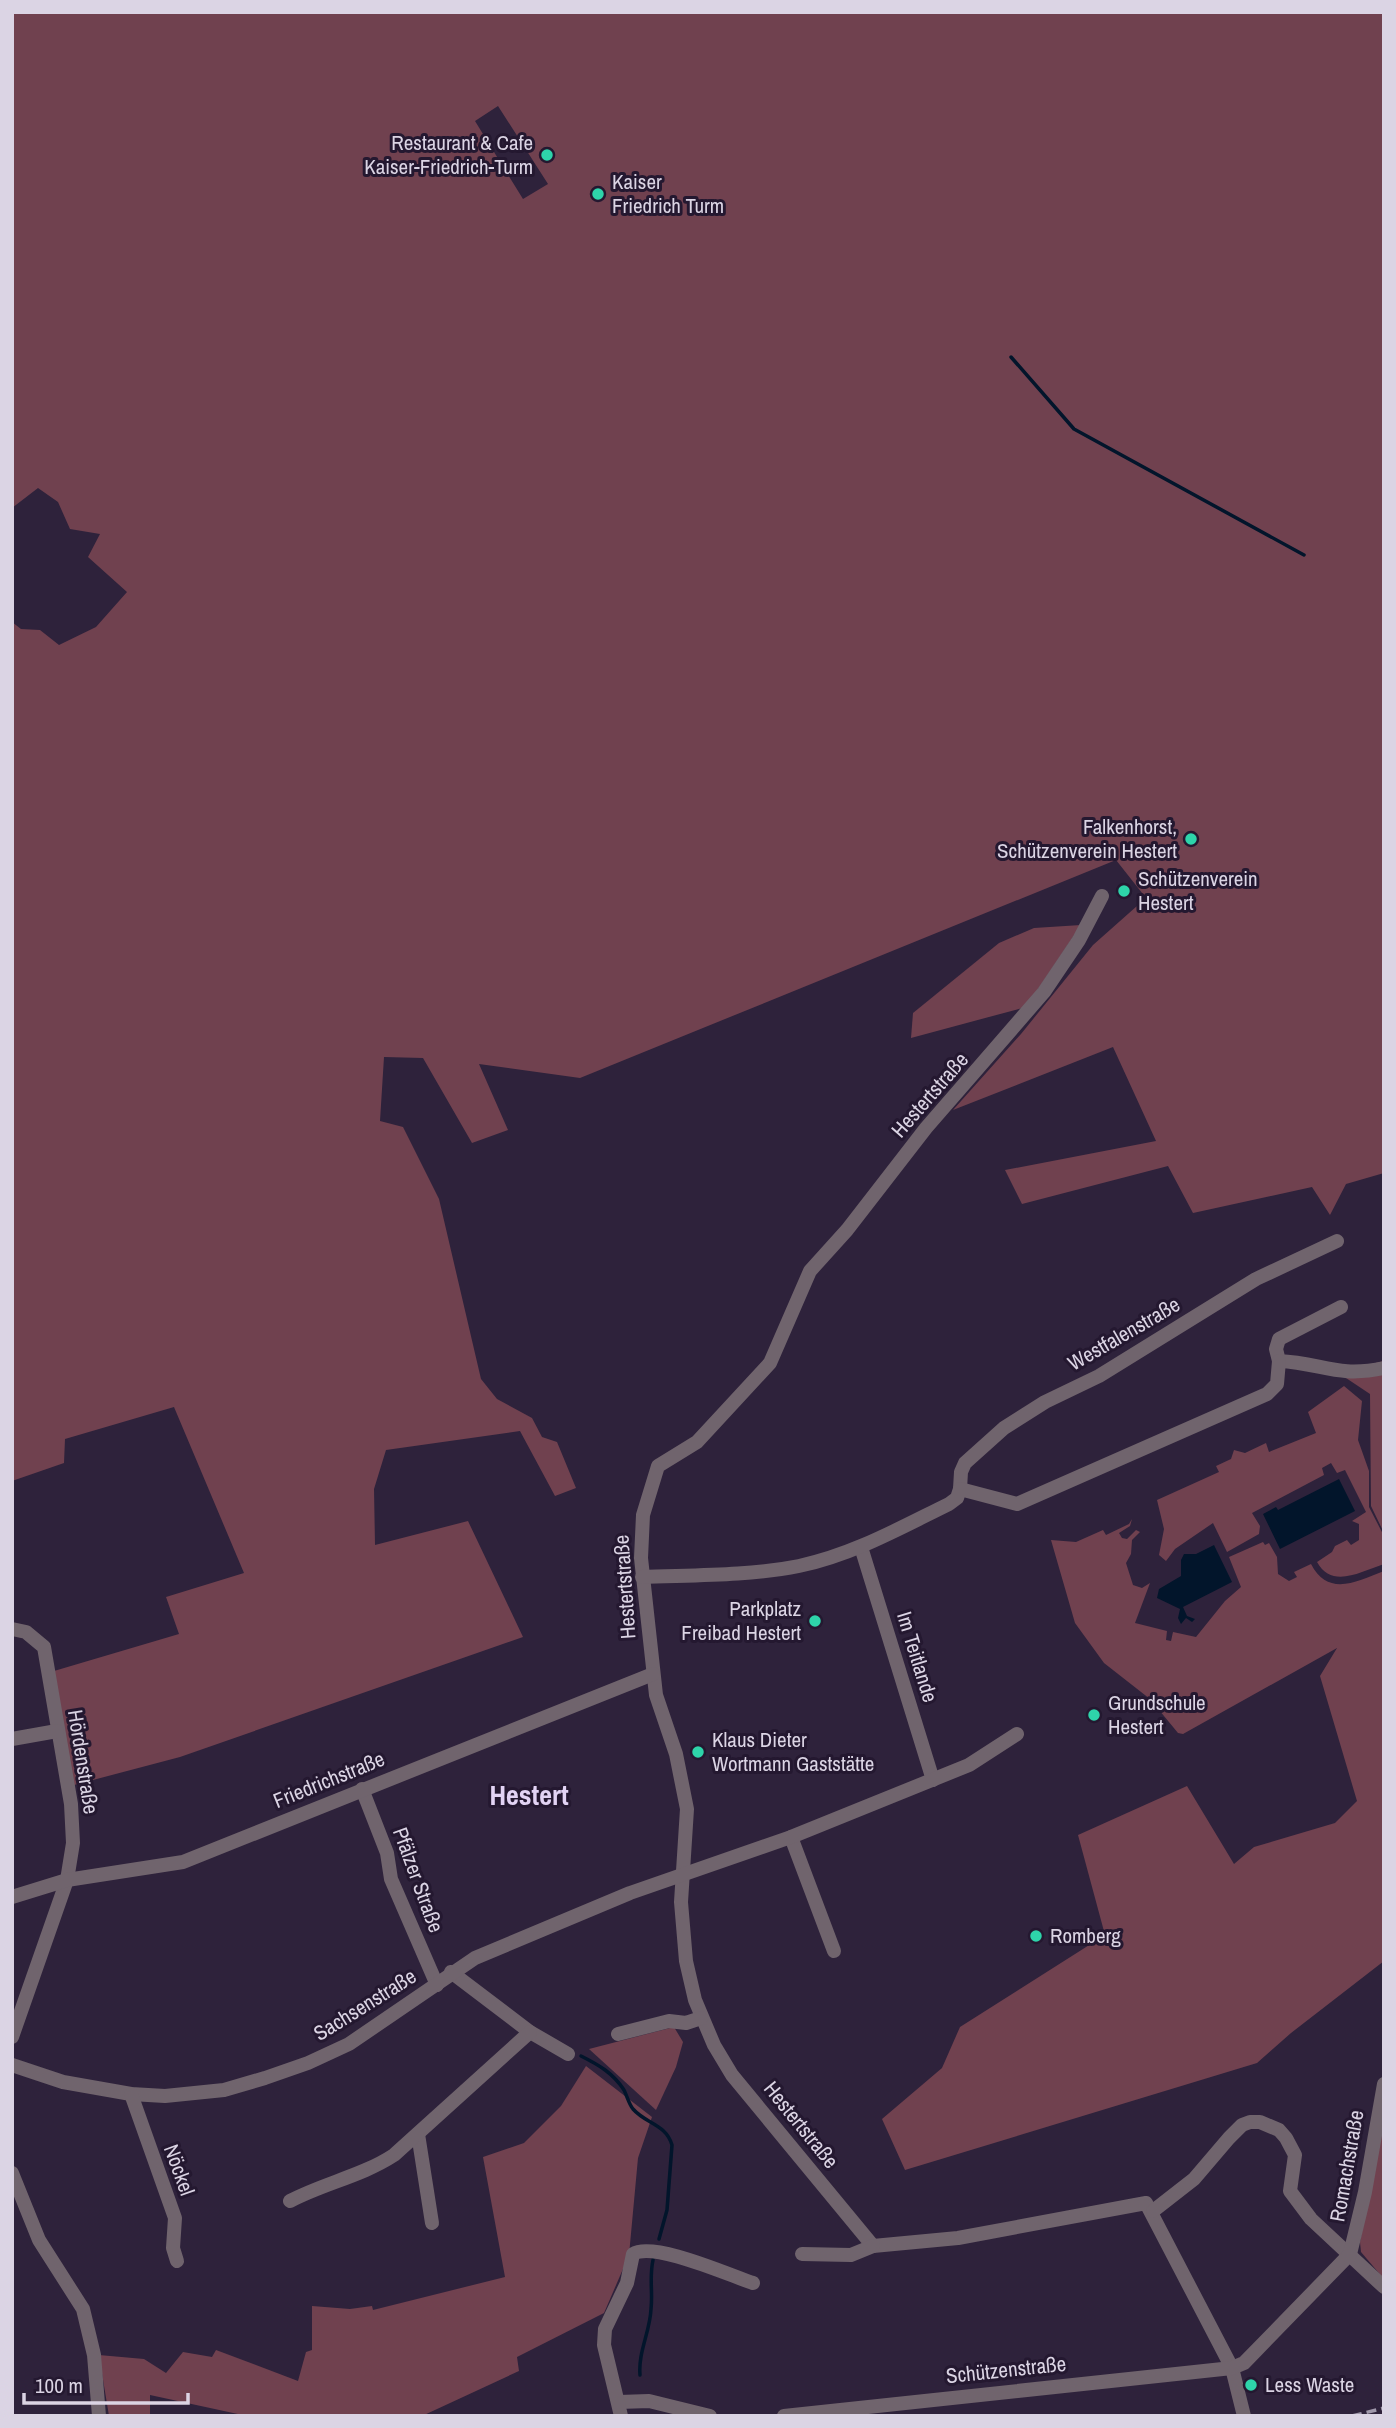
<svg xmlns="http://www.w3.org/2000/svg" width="1396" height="2428" font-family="'Archivo Narrow',sans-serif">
	<rect width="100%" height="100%" fill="#2e223b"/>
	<g fill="#70414f" fill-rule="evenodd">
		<path d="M12,12H1384V1173L1346,1184L1330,1215L1312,1187L1193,1213L1168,1166L1022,1204L1005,1170L1156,1141L1113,1047L953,1110L1021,1034L1093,945L1146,898L1116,860L580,1078L479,1064L508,1130L472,1143L423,1058L384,1057L380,1121L403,1127L439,1199L481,1379L497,1399L532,1418L542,1437L557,1442L576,1488L555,1496L520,1431L386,1450L374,1489L375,1545L468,1521L523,1637L180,1757L74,1785L54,1671L179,1634L166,1597L244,1573L174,1407L65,1439L64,1463L12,1481V622L21,629L40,630L59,645L96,627L127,592L88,557L100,534L70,529L58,502L38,488L12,508ZM498,106L548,184L523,199L475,121Z"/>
		<polygon points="1081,925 1026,1007 911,1038 913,1013 999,943 1034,928"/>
		<polygon points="1384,1361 1384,1533 1371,1506 1370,1394 1346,1378 1346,1370"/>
		<path d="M1344,1386L1362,1401L1358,1440L1369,1471V1507L1384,1536V1564C1360,1572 1332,1589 1317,1562L1332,1552L1335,1546L1347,1540L1351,1545L1359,1540V1524L1352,1521L1366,1512L1345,1470L1337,1473L1331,1463L1322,1468L1324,1475L1252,1513L1260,1526L1259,1534L1227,1552L1213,1523L1175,1549L1166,1561L1159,1555L1164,1529L1157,1500L1219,1472L1216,1466L1231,1459L1234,1450L1245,1453L1266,1443L1269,1452L1316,1433L1308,1412Z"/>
		<path d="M1132,1519L1130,1526L1119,1533L1122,1538L1127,1539L1136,1530L1140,1532L1132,1540L1131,1554L1126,1563L1133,1585L1142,1588L1150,1583L1135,1623L1167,1631L1166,1640L1171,1641L1173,1632L1196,1637L1225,1601L1241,1587L1229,1557L1263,1542L1265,1545L1269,1543L1277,1557L1278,1574L1289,1581L1297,1577L1294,1572L1311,1564C1328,1597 1356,1582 1384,1571V1961L1291,2033L1257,2063L905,2170L882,2119L942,2068L960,2027L1105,1935L1078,1835L1187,1786L1234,1864L1254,1847L1335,1823L1357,1801L1320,1676L1337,1648L1183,1734L1178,1733L1150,1699L1104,1663L1075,1623L1051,1540L1076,1542L1103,1530L1106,1535L1129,1524Z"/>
		<polygon points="674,2027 683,2042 676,2067 656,2110 589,2049"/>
		<polygon points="586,2066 652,2117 638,2158 629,2255 604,2313 517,2357 519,2371 422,2416 247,2416 150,2395 150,2416 109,2416 99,2355 144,2359 166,2373 183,2352 212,2357 216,2350 298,2381 306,2352 312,2350 312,2306 350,2309 372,2306 373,2310 505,2277 483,2157 524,2143 561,2106"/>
		<polygon points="1384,2116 1384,2279 1361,2252 1360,2242"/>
	</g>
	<g fill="#02152b">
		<polygon points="1339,1479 1355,1511 1280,1549 1263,1514 1276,1507 1278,1510"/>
		<polygon points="1214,1545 1232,1582 1183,1607 1187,1616 1195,1619 1192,1622 1186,1618 1181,1624 1178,1618 1180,1609 1157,1598 1159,1589 1181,1576 1181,1560 1184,1554 1196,1554"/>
	</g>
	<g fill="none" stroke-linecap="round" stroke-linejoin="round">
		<g stroke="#02152b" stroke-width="3.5">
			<polyline points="1011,357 1074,429 1304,555"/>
			<path d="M581,2056C599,2065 613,2073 624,2090C627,2096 629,2104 633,2109C646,2124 666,2124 672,2145L667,2210L659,2239"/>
			<path d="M640,2375C638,2352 650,2332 651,2309C653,2291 649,2279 653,2260"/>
		</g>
		<g stroke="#70646d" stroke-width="14">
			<polyline points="1102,896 1079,940 1044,992 926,1128 847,1230 810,1271 770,1363 697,1442 658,1466 643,1515 641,1558 656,1695 676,1754 687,1809 681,1902 686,1961 695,2000 714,2045 732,2075 873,2246 958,2238 1146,2203 1232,2368 1244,2416"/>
			<path d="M1341,1307L1279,1339L1276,1349L1279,1361C1322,1363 1337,1378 1384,1368"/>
			<polyline points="960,1489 961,1472 965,1463 1004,1428 1045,1402 1099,1376 1256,1279 1337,1241"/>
			<polyline points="861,1547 933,1780"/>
			<path d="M642,1577C694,1575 748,1576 799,1566C852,1555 900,1528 949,1504L957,1498L960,1489L1017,1504L1267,1394L1277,1384L1279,1361"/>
			<polyline points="12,1629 26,1632 44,1647 71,1804 73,1843 67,1880 12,2037"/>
			<polyline points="12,1739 57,1731"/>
			<polyline points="362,1789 387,1853 391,1879 437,1985"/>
			<polyline points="791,1837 834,1951"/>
			<polyline points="12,1897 67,1880 183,1862 653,1674"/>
			<polyline points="451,1972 530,2032 568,2054"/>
			<polyline points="618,2034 669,2021 686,2023 701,2018"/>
			<polyline points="12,2065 63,2082 131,2094 165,2096 224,2090 265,2078 308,2063 349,2044 475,1958 630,1893 791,1837 969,1765 1017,1734"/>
			<polyline points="131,2094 175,2218 173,2248 177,2261"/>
			<polyline points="418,2134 432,2223"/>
			<polyline points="12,2173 39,2240 83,2309 94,2355 99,2416"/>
			<path d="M290,2201C324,2183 362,2176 394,2155L530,2032"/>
			<polyline points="1153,2211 1194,2179 1229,2138 1242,2125 1250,2122 1260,2122 1279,2130 1286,2138 1295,2155 1290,2191 1311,2219 1384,2287"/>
			<polyline points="802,2254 851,2255 873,2246"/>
			<polyline points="619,2402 649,2401 710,2416"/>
			<path d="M621,2416L604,2345L605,2329L627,2283L633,2254C653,2241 729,2275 753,2283"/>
			<polyline points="784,2416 1232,2368 1244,2363 1350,2254 1365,2192 1384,2084"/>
		</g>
		<polyline stroke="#a098ab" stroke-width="3.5" stroke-dasharray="10 5" stroke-linecap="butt" points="1352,2416 1384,2408"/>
	</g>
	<g fill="#2ed4aa" stroke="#241830" stroke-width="2.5">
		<circle cx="547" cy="155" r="7"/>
		<circle cx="598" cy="194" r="7"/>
		<circle cx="1191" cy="839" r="7"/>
		<circle cx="1124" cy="891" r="7"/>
		<circle cx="815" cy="1621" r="7"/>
		<circle cx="1094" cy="1715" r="7"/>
		<circle cx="698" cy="1752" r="7"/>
		<circle cx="1036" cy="1936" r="7"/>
		<circle cx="1251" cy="2385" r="7"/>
	</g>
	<g text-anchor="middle" stroke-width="6" stroke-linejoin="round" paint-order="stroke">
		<g font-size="21" fill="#dbd4e4" stroke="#241830" text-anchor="start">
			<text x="533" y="150" text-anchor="end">Restaurant &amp; Cafe<tspan x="533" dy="24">Kaiser-Friedrich-Turm</tspan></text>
			<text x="612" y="189">Kaiser<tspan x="612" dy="24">Friedrich Turm</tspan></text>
			<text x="1177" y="834" text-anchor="end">Falkenhorst,<tspan x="1177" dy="24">Schützenverein Hestert</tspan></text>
			<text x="1138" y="886">Schützenverein<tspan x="1138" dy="24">Hestert</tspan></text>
			<text x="801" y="1616" text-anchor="end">Parkplatz<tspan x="801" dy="24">Freibad Hestert</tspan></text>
			<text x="1108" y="1710">Grundschule<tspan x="1108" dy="24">Hestert</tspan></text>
			<text x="712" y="1747">Klaus Dieter<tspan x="712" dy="24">Wortmann Gaststätte</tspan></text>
			<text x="1050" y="1943">Romberg</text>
			<text x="1265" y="2392">Less Waste</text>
		</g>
		<g font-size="21" fill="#dbd4e4" stroke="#241830">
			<text transform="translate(930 1095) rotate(-49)" y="7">Hestertstraße</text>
			<text transform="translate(1124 1334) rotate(-30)" y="7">Westfalenstraße</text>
			<text transform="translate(625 1587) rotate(-94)" y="7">Hestertstraße</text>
			<text transform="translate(917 1657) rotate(73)" y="7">Im Teitlande</text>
			<text transform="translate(83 1762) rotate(81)" y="7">Hördenstraße</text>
			<text transform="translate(329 1780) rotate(-22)" y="7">Friedrichstraße</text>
			<text transform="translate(418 1880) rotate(70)" y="7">Pfälzer Straße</text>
			<text transform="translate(365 2005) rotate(-32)" y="7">Sachsenstraße</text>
			<text transform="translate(801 2125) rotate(51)" y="7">Hestertstraße</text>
			<text transform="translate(1347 2166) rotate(-80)" y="7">Romachstraße</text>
			<text transform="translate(179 2170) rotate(70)" y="7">Nöckel</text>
			<text transform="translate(1006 2370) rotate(-6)" y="7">Schützenstraße</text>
		</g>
		<g font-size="28" font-weight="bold" fill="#e2d3f4" stroke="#241830">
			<text x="529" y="1805">Hestert</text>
		</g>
	</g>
	<rect width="1396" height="2428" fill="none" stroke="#dbd4e4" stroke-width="28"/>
	<path d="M24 2393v10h164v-10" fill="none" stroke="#dbd4e4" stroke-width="3.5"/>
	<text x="35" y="2393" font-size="21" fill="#dbd4e4" stroke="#241830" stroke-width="5" paint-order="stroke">100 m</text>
</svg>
